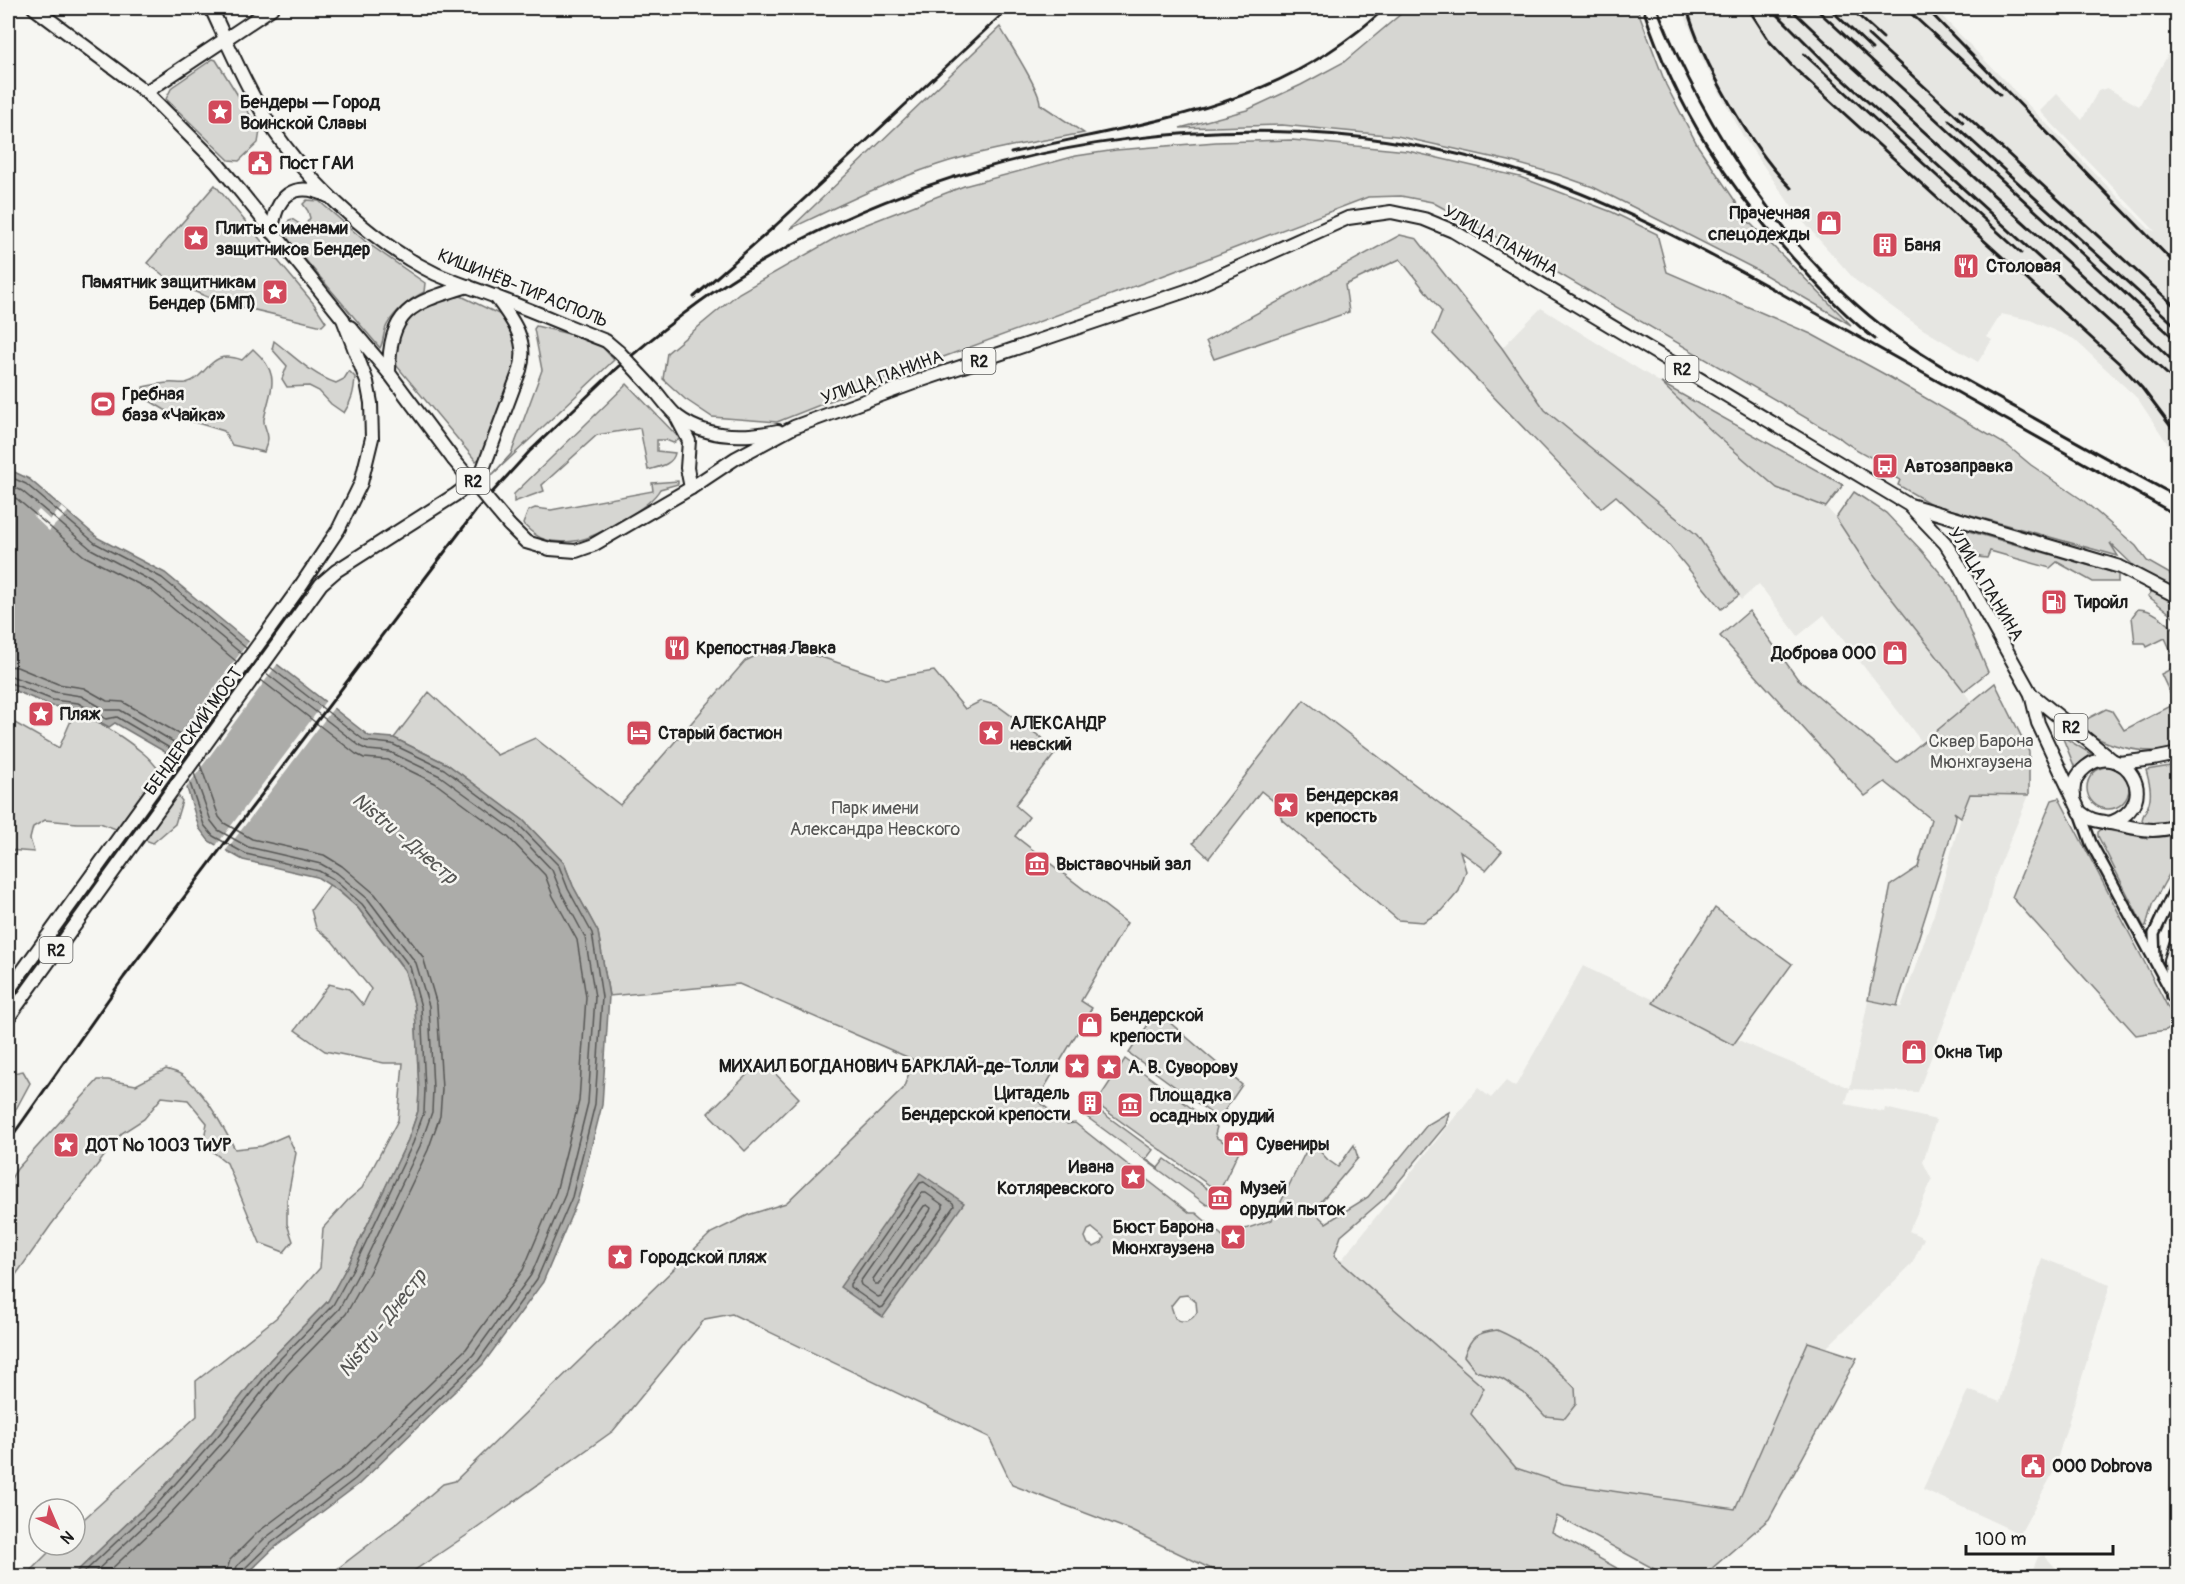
<svg xmlns="http://www.w3.org/2000/svg" width="2185" height="1584" font-family="Pangolin,sans-serif">
	<rect width="100%" height="100%" fill="#f6f6f2"/>
	<filter id="ink" filterUnits="userSpaceOnUse"><feTurbulence type="fractalNoise" baseFrequency=".0167" numOctaves="2"/><feDisplacementMap in="SourceGraphic" scale="12" xChannelSelector="R" yChannelSelector="G"/><feConvolveMatrix kernelMatrix="1 2 1 2 8 2 1 2 1" color-interpolation-filters="sRGB"/></filter>
	<g filter="url(#ink)">
		<g fill="#e6e6e2">
			<polygon points="1682,8 1934,8 2149,229 2155,231 2040,111 2057,94 2082,120 2098,91 2107,88 2139,106 2173,46 2177,45 2177,458 2138,399 2074,339 2030,320 2001,314 1987,337 1992,340 1978,362 1921,328 1855,280 1798,216 1743,136 1702,59"/>
			<polygon points="1541,308 1661,383 1776,488 1826,507 1836,518 1874,576 1972,702 1921,741 1824,615 1798,636 1759,584 1741,600 1697,535 1545,410 1502,348"/>
			<polygon points="1970,794 2029,795 1994,879 1987,910 1918,1092 1850,1089 1845,1104 1884,1112 1885,1108 1936,1120 1923,1162 1932,1180 1909,1231 1924,1238 1912,1264 1826,1348 1807,1342 1735,1509 1564,1484 1516,1468 1471,1413 1484,1388 1340,1262 1478,1088 1491,1098 1506,1081 1515,1087 1583,966 1749,1045 1850,1088 1868,1001 1901,1007 1934,914 1961,817"/>
			<polygon points="2042,1258 2110,1285 2053,1473 2020,1534 1923,1489 1968,1390 2000,1402"/>
			<polygon points="2044,1555 2063,1576 2030,1576 2038,1557"/>
		</g>
		<g fill="#d6d6d2" stroke="#797977" stroke-width="1.5" fill-rule="evenodd">
			<polygon points="1408,8 1637,8 1666,85 1698,146 1750,223 1851,325 1755,269 1663,222 1593,187 1559,175 1509,161 1397,136 1282,125 1180,128 1247,110 1301,85 1344,62"/>
			<path d="M1000,27C1008,41 1041,91 1040,104L1084,133C1035,142 985,149 937,165C886,182 838,206 790,229Z"/>
			<polygon points="213,59 216,60 260,131 258,143 239,161 229,160 166,99 172,87"/>
			<path d="M1292,140L1408,151L1520,177L1612,212L1657,234L1667,272L1811,334L1886,375L2008,446L2031,465L2084,501L2136,546L2147,561L2177,578V592L2136,568L2110,543L2118,556L1931,504L1898,485L1900,480L1896,478L1894,470C1878,460 1851,449 1839,437L1491,234L1432,202L1401,196L1368,197L1170,273L903,372L777,422L712,417L685,399L663,379L667,353L739,293L844,233L964,186L1076,156L1116,150L1216,142Z"/>
			<polygon points="215,185 314,304 326,322 322,326 217,301 174,283 147,263"/>
			<path d="M307,200L319,201L366,242L425,283L424,292C410,299 395,311 387,325C383,332 384,341 380,348L286,237L285,232L289,220L292,219L304,227L310,218L308,211L303,204Z"/>
			<polygon points="1400,235 1417,239 1502,348 1545,410 1697,535 1739,595 1721,609 1669,545 1616,496 1601,508 1433,334 1442,312 1400,259 1345,285 1349,312 1214,359 1206,341"/>
			<polygon points="461,296 503,316 514,334 519,351 494,426 480,458 476,461 396,365 394,358 402,323 422,306 439,300"/>
			<polygon points="536,326 594,340 600,344 614,360 492,475 511,454 542,370 534,329"/>
			<path d="M274,341C294,356 312,375 336,383L344,379L349,371L355,377C354,391 352,401 344,413L331,404L319,391L309,386L287,387L282,379L287,366L272,349Z"/>
			<path d="M253,349C282,375 271,387 264,419C263,426 268,431 268,438C268,442 265,448 264,452L232,445L224,431L194,422L165,410L143,397V387C151,385 159,384 167,383C173,382 180,384 186,383C211,376 207,348 242,360Z"/>
			<polygon points="1661,383 1843,485 1826,507 1777,488 1715,434"/>
			<path d="M627,384L680,439L673,443L666,440H657V451L675,453C673,465 658,467 648,470L640,428L597,435L542,485L544,491L514,502V494Z"/>
			<path d="M678,481V484L660,489C650,507 608,530 587,538C576,542 558,543 546,540C538,538 529,530 523,524L528,511L535,508L551,510L653,491L652,483Z"/>
			<polygon points="1854,492 1886,513 1921,550 1952,587 1988,672 1964,691 1874,576 1836,518"/>
			<path d="M1965,530L2118,574V582H2093L2057,562L2050,568L1990,551L1987,558C1972,558 1957,545 1965,530Z"/>
			<polygon points="2153,590 2177,603 2177,619 2148,596"/>
			<path d="M2138,609C2154,609 2166,622 2177,632V664L2165,638L2147,647L2145,643H2135L2132,617Z"/>
			<polygon points="1749,611 1797,678 1897,763 1995,683 2029,752 2029,795 1970,794 1961,817 1954,812 1956,815 1955,822 1897,1006 1868,1000 1891,885 1918,867 1931,819 1885,782 1865,796 1720,636"/>
			<path d="M768,650H792L824,658L886,679L934,671L965,709L981,701L998,706L1058,750L1015,805L1029,817L1015,836L1127,923L1081,1001L1092,1008L1043,1090L1037,1091L1035,1096L1038,1101L1067,1124L1075,1123L1133,1169L1126,1179L1132,1184L1141,1175L1190,1213H1196L1226,1239L1229,1244L1236,1245L1241,1240L1240,1235L1242,1230L1272,1220L1306,1151L1315,1146L1328,1160L1338,1167L1354,1145L1358,1158L1313,1211L1326,1223L1368,1197L1427,1125L1449,1112L1446,1125L1385,1198L1341,1236L1334,1256L1484,1388L1471,1414L1516,1468L1564,1484L1735,1509L1808,1342L1857,1358L1769,1519L1703,1576H1667L1557,1516L1552,1532L1631,1576H1226L1130,1530L1012,1485L989,1437L732,1314L705,1319L613,1431L473,1531L406,1576H328L397,1523L443,1484L455,1481L711,1233L748,1215L786,1203L903,1089L914,1060L739,984L609,996L598,932L573,886L564,863L523,820L447,764L394,738L429,692L497,755L535,738L620,805L745,661ZM1092,1228L1104,1238L1102,1243L1094,1247L1088,1244L1085,1237L1088,1230ZM1187,1295L1196,1302L1197,1312C1192,1321 1183,1324 1175,1318L1171,1306L1179,1296Z"/>
			<path d="M2177,666V746C2172,748 2165,751 2159,751C2136,752 2093,744 2079,723L2106,709L2112,711L2124,730L2175,704L2161,674Z"/>
			<polygon points="1304,700 1502,851 1486,870 1460,851 1466,871 1459,891 1442,911 1423,922 1398,920 1282,820 1277,804 1261,791 1209,858 1193,843"/>
			<path d="M76,709C99,722 122,736 143,753C158,765 170,786 182,801L175,824L153,843L100,823H77L45,820L33,827L30,839L34,852L8,850V719L59,748Z"/>
			<polygon points="2062,736 2091,754 2075,768"/>
			<path d="M2177,765V820L2165,824L2145,823L2142,820C2143,814 2146,811 2148,806C2153,793 2149,782 2146,770Z"/>
			<circle cx="2108" cy="788" r="21"/>
			<polygon points="2059,798 2176,1023 2166,1030 2136,1035 2012,897 2052,800"/>
			<polygon points="2102,829 2147,838 2177,833 2177,860 2152,905 2146,926 2144,927 2098,836 2098,832"/>
			<polygon points="330,884 358,908 405,971 415,1007 419,1090 418,1111 408,1140 349,1263 328,1301 270,1360 212,1433 155,1497 72,1576 25,1576 56,1545 75,1545 75,1527 197,1416 196,1381 276,1318 320,1268 323,1228 348,1200 362,1188 398,1120 403,1063 384,1063 325,1051 295,1030 329,984 349,989 363,1005 371,989 332,941 316,928 311,910"/>
			<polygon points="1715,908 1792,964 1733,1045 1653,1003"/>
			<polygon points="1155,1014 1161,1015 1242,1085 1219,1119 1129,1053"/>
			<polygon points="1125,1059 1217,1127 1215,1134 1217,1138 1239,1151 1220,1190 1216,1190 1101,1107 1098,1100"/>
			<polygon points="762,1060 799,1098 745,1151 708,1113"/>
			<path d="M166,1069C171,1071 179,1072 183,1076C207,1094 221,1124 235,1149L262,1146L287,1135L296,1153L287,1201V1224L293,1241L284,1252L260,1243L227,1163L203,1144L207,1123L188,1100L162,1097L144,1119L122,1133L51,1225L8,1286V1183L17,1169L98,1080H108L136,1085Z"/>
			<polygon points="23,1071 30,1083 8,1124 8,1074"/>
			<polygon points="1100,1111 1153,1150 1146,1159 1158,1168 1165,1159 1213,1193 1210,1197 1211,1204 1207,1205 1084,1115 1093,1117"/>
			<path d="M1497,1330C1528,1343 1552,1364 1575,1388L1576,1404L1565,1418L1545,1416L1524,1393L1502,1379L1476,1371L1464,1356C1471,1336 1476,1333 1497,1330Z"/>
		</g>
		<g fill="#acaca9" stroke="#727271" stroke-width="1.5">
			<polygon points="8,469 29,479 98,538 165,573 241,636 369,736 394,738 447,764 523,820 564,863 573,886 598,932 609,996 602,1105 578,1199 543,1282 483,1364 359,1484 274,1548 245,1576 72,1576 155,1497 212,1433 270,1360 328,1301 349,1263 408,1140 418,1111 419,1090 415,1007 405,970 358,908 339,891 317,877 243,860 209,841 199,828 187,788 172,756 115,723 109,727 76,709 52,706 8,688"/>
			<polygon points="920,1173 964,1203 883,1317 840,1287"/>
		</g>
		<g fill="#f6f6f2">
			<polygon points="62,507 68,512 49,531 33,516 39,510 50,520"/>
			<polygon points="250,640 279,662 184,791 170,758 165,755"/>
			<polygon points="327,699 335,706 224,853 215,847"/>
		</g>
		<g fill="none" stroke-linecap="round" stroke-linejoin="round">
			<g stroke="#565654" stroke-width="1.5">
				<polyline points="8,476 26,484 95,543 162,578 246,648"/>
				<polyline points="8,484 22,491 91,549 157,584 242,654"/>
				<polyline points="8,494 17,499 84,556 152,591 237,662"/>
				<polyline points="8,666 17,667 58,684 84,688 107,701 123,702 183,736"/>
				<polyline points="8,675 55,692 81,696 106,710 120,710 177,744"/>
				<polyline points="8,682 53,700 78,703 106,719 117,717 173,750"/>
				<polygon points="924,1182 953,1203 954,1206 883,1307 880,1308 850,1287 850,1284 920,1183"/>
				<polygon points="922,1193 926,1193 943,1205 943,1208 881,1296 878,1297 861,1285 860,1282"/>
				<polygon points="927,1205 931,1208 930,1211 879,1284 875,1284 873,1279 924,1206"/>
				<polyline points="80,1576 160,1501 217,1437 275,1364 333,1305 355,1265 413,1143 424,1112 425,1089 421,1007 410,967 362,904 333,879 319,871 246,854 213,836 204,825 189,780"/>
				<polyline points="91,1576 165,1506 223,1442 280,1369 339,1309 361,1269 420,1146 432,1112 433,1089 429,1006 416,963 368,899 337,873 321,864 248,847 218,830 211,821 194,773"/>
				<polyline points="104,1576 172,1512 230,1448 287,1375 346,1314 369,1273 428,1150 440,1116 442,1089 437,1005 423,957 375,894 342,866 324,855 252,839 224,823 219,817 200,764"/>
				<polyline points="225,1576 230,1560 258,1532 344,1467 466,1349 523,1270 556,1192 579,1101 586,997 577,940 553,896 545,875 508,837 435,783 388,760 364,758 356,754 261,680"/>
				<polyline points="234,1576 237,1566 264,1539 350,1474 473,1355 531,1275 565,1195 588,1103 595,997 585,937 561,892 552,870 514,830 440,776 390,752 368,750 361,747 266,673"/>
				<polyline points="241,1576 243,1570 270,1544 355,1479 478,1361 537,1279 572,1197 595,1104 602,997 592,933 568,889 559,866 519,825 444,769 392,744 365,741 270,667"/>
			</g>
			<g stroke="#1c1c1c" stroke-width="14">
				<g id="minor">
					<polyline points="2080,812 2091,843 2178,1004"/>
					<polyline points="2155,959 2154,934 2178,882"/>
				</g>
			</g>
			<g stroke="#1c1c1c" stroke-width="16">
				<g id="major">
					<path d="M211,8C227,42 242,78 261,110C298,174 370,242 436,274C456,283 476,289 496,297C533,311 570,327 606,341L619,352"/>
					<polyline points="146,92 272,8"/>
					<path d="M272,232C275,197 293,179 328,196"/>
					<polyline points="350,327 389,373 453,459"/>
					<path d="M389,373C389,308 413,303 468,286"/>
					<path d="M656,392C663,400 670,411 678,417C707,439 744,438 778,431"/>
					<polyline points="677,418 689,441 687,468 691,488"/>
					<polyline points="1910,505 2120,567 2178,597"/>
					<path d="M509,525L526,542L550,549L576,551L593,545L691,488L736,458L794,427L919,381L1186,291L1348,218L1391,212L1424,219L1453,231L1909,505L1945,543L1956,560L2031,694L2038,723L2080,812C2091,821 2097,821 2111,823C2137,828 2150,834 2178,826"/>
					<polyline points="2031,694 2112,760"/>
					<polyline points="2119,763 2153,759 2178,754"/>
					<path d="M2074,795C2072,784 2077,774 2086,767C2122,738 2166,802 2110,823"/>
					<polyline points="8,991 297,591 338,530 361,483 372,438 371,403 367,382 343,319 232,181 216,162 146,92 34,8"/>
					<polyline points="2173,996 2171,960 2178,938"/>
					<path d="M8,1018L321,584L336,571L455,495L470,484L483,469L520,370C529,340 512,319 495,296"/>
				</g>
			</g>
			<use href="#minor" stroke="#f6f6f2" stroke-width="9"/>
			<use href="#major" stroke="#f6f6f2" stroke-width="12"/>
			<g stroke="#1c1c1c" stroke-width="3">
				<path d="M1643,8C1676,108 1729,189 1800,266C1823,292 1847,318 1875,339"/>
				<path d="M1657,8C1705,129 1788,257 1894,335C1933,363 1976,386 2018,409C2071,439 2124,468 2178,497"/>
				<path d="M1687,8C1701,61 1752,149 1791,188"/>
				<polyline points="1748,8 1770,42 1794,68 2120,364 2142,388 2178,436"/>
				<polyline points="1771,8 1834,71 2178,384"/>
				<polyline points="1790,8 1831,47 2120,310 2178,366"/>
				<polyline points="1815,8 2178,342"/>
				<polyline points="1829,8 1872,49"/>
				<polyline points="1850,8 1883,38"/>
				<polyline points="1905,8 2000,95"/>
				<polyline points="1926,8 2178,267"/>
				<polyline points="1868,35 1963,122"/>
				<polyline points="1804,54 2021,253"/>
				<polyline points="1960,110 2178,309"/>
				<polyline points="1949,120 2178,328"/>
				<path d="M1011,153C1149,120 1277,110 1385,8"/>
				<polyline points="694,297 775,226 1009,8"/>
				<path d="M614,371C655,335 697,301 744,272C972,132 1276,90 1531,175C1635,210 1730,265 1825,318C1943,384 2060,450 2178,516"/>
				<polyline points="8,1142 124,977 478,508 529,452 619,366"/>
			</g>
			<g stroke="#1c1c1c" stroke-width="16" stroke-linecap="butt">
				<g id="major-bridge">
					<polyline points="619,352 656,392"/>
					<polyline points="453,459 509,525"/>
				</g>
			</g>
			<use href="#major-bridge" stroke="#f6f6f2" stroke-width="12"/>
		</g>
	</g>
	<defs>
		<g id="sight-square" transform="scale(1.35)"><rect x="-9" y="-9" width="18" height="18" rx="4" fill="#d1495b" stroke="#f6f6f2"/><path d="M0-6L1.8-2.2L6-1.7L2.9 1.2L3.7 5.4L0 3.3L-3.7 5.4L-2.9 1.2L-6-1.7L-1.8-2.2Z" fill="#fff"/></g>
		<g id="civic-square" transform="scale(1.35)"><rect x="-9" y="-9" width="18" height="18" rx="4" fill="#d1495b" stroke="#f6f6f2"/><path d="M-.6-6.5H3V-4.5H.6V-3L4-1V1h2V6H-6V1h2V-1L-.6-3ZM-1.2 2.5V6h2.4V2.5Z" fill="#fff"/></g>
		<g id="shop-square" transform="scale(1.35)"><rect x="-9" y="-9" width="18" height="18" rx="4" fill="#d1495b" stroke="#f6f6f2"/><path d="M-5-2.5h2.3a2.7 3.5 0 0 1 5.4 0H5L5.5 6h-11ZM-1.5-2.5h3a1.5 2.3 0 0 0-3 0Z" fill="#fff"/></g>
		<g id="building-square" transform="scale(1.35)"><rect x="-9" y="-9" width="18" height="18" rx="4" fill="#d1495b" stroke="#f6f6f2"/><path d="M-4-6H4V6H1V3H-1V6H-4ZM-2.5-4.3h1.7v1.8h-1.7ZM.8-4.3h1.7v1.8H.8ZM-2.5-1h1.7V.8h-1.7ZM.8-1h1.7V.8H.8Z" fill="#fff"/></g>
		<g id="restaurant-square" transform="scale(1.35)"><rect x="-9" y="-9" width="18" height="18" rx="4" fill="#d1495b" stroke="#f6f6f2"/><path d="M-5-6h1v4h1v-4h1v4h1v-4h1v5L-1.5 .5V6h-2V.5L-5-1ZM5-6V6H3V1.5H1.5Q1.5-4 5-6Z" fill="#fff"/></g>
		<g id="stadium-square" transform="scale(1.35)"><rect x="-9" y="-9" width="18" height="18" rx="4" fill="#d1495b" stroke="#f6f6f2"/><path d="M0-5a6.5 5 0 1 0 0 10a6.5 5 0 1 0 0-10ZM-3.5-1.8h7v3.6h-7Z" fill="#fff"/></g>
		<g id="bus-square" transform="scale(1.35)"><rect x="-9" y="-9" width="18" height="18" rx="4" fill="#d1495b" stroke="#f6f6f2"/><path d="M-5-6H5V4H4V6H2V4H-2V6H-4V4H-5ZM-3.5-4V0h7V-4ZM-3.5 1.2v1.5H-2V1.2ZM2 1.2v1.5H3.5V1.2Z" fill="#fff"/></g>
		<g id="fuel-square" transform="scale(1.35)"><rect x="-9" y="-9" width="18" height="18" rx="4" fill="#d1495b" stroke="#f6f6f2"/><path d="M-5.5-6h7V0h2V4h1.3V-2.5L3-4.5l.8-.8L6-3V5H2.5V1h-1V6h-7ZM-4.2-4.7v3.2H.2V-4.7Z" fill="#fff"/></g>
		<g id="hotel-square" transform="scale(1.35)"><rect x="-9" y="-9" width="18" height="18" rx="4" fill="#d1495b" stroke="#f6f6f2"/><path d="M-6-4.5h1.5V1H6V5H4.5V3h-9V5H-6ZM-4 0a1.8 1.8 0 1 1 3.6 0ZM.5 0V-2.5h3Q6-2.5 6 0Z" fill="#fff"/></g>
		<g id="museum-square" transform="scale(1.35)"><rect x="-9" y="-9" width="18" height="18" rx="4" fill="#d1495b" stroke="#f6f6f2"/><path d="M0-6L6-3V-2H-6V-3ZM-5-1h2V3h-2ZM-1-1h2V3h-2ZM3-1h2V3H3ZM-6 4H6V6H-6Z" fill="#fff"/></g>
	</defs>
	<g fill-rule="evenodd">
		<use href="#sight-square" x="220" y="112"/>
		<use href="#civic-square" x="260" y="163"/>
		<use href="#shop-square" x="1829" y="223"/>
		<use href="#sight-square" x="196" y="238"/>
		<use href="#building-square" x="1885" y="245"/>
		<use href="#restaurant-square" x="1966" y="266"/>
		<use href="#sight-square" x="275" y="292"/>
		<use href="#stadium-square" x="103" y="404"/>
		<use href="#bus-square" x="1885" y="466"/>
		<use href="#fuel-square" x="2054" y="602"/>
		<use href="#restaurant-square" x="677" y="648"/>
		<use href="#shop-square" x="1895" y="653"/>
		<use href="#sight-square" x="41" y="714"/>
		<use href="#hotel-square" x="639" y="733"/>
		<use href="#sight-square" x="991" y="733"/>
		<use href="#sight-square" x="1286" y="805"/>
		<use href="#museum-square" x="1037" y="864"/>
		<use href="#shop-square" x="1090" y="1025"/>
		<use href="#shop-square" x="1914" y="1052"/>
		<use href="#sight-square" x="1077" y="1066"/>
		<use href="#sight-square" x="1109" y="1067"/>
		<use href="#building-square" x="1090" y="1103"/>
		<use href="#museum-square" x="1130" y="1105"/>
		<use href="#shop-square" x="1236" y="1144"/>
		<use href="#sight-square" x="66" y="1145"/>
		<use href="#sight-square" x="1133" y="1177"/>
		<use href="#museum-square" x="1220" y="1198"/>
		<use href="#sight-square" x="1233" y="1237"/>
		<use href="#sight-square" x="620" y="1257"/>
		<use href="#civic-square" x="2033" y="1466"/>
	</g>
	<g text-anchor="middle" stroke-width="5" stroke-linejoin="round" paint-order="stroke">
		<g fill="#f6f6f2" stroke="#5d5d5c" stroke-width="1.5">
			<rect x="962.5" y="348" width="33" height="26" rx="4.5"/>
			<rect x="1665.5" y="356" width="33" height="26" rx="4.5"/>
			<rect x="456.5" y="468" width="33" height="26" rx="4.5"/>
			<rect x="2054.5" y="714" width="33" height="26" rx="4.5"/>
			<rect x="39.5" y="937" width="33" height="26" rx="4.5"/>
		</g>
		<g font-size="16" font-weight="bold" fill="#1c1c1c">
			<text x="979" y="367">R2</text>
			<text x="1682" y="375">R2</text>
			<text x="473" y="487">R2</text>
			<text x="2071" y="733">R2</text>
			<text x="56" y="956">R2</text>
		</g>
		<g font-size="18" font-weight="bold" fill="#1c1c1c" stroke="#f6f6f2" text-anchor="start">
			<text x="240" y="108">Бендеры — Город<tspan x="240" dy="21">Воинской Славы</tspan></text>
			<text x="280" y="169">Пост ГАИ</text>
			<text x="1810" y="219" text-anchor="end">Прачечная<tspan x="1810" dy="21">спецодежды</tspan></text>
			<text x="216" y="234">Плиты с именами<tspan x="216" dy="21">защитников Бендер</tspan></text>
			<text x="1904" y="251">Баня</text>
			<text x="1986" y="272">Столовая</text>
			<text x="256" y="288" text-anchor="end">Памятник защитникам<tspan x="256" dy="21">Бендер (БМП)</tspan></text>
			<text x="122" y="400">Гребная<tspan x="122" dy="21">база «Чайка»</tspan></text>
			<text x="1904" y="472">Автозаправка</text>
			<text x="2074" y="608">Тиройл</text>
			<text x="696" y="654">Крепостная Лавка</text>
			<text x="1876" y="659" text-anchor="end">Доброва ООО</text>
			<text x="60" y="720">Пляж</text>
			<text x="1010" y="729">АЛЕКСАНДР<tspan x="1010" dy="21">невский</tspan></text>
			<text x="658" y="739">Старый бастион</text>
			<text x="1306" y="801">Бендерская<tspan x="1306" dy="21">крепость</tspan></text>
			<text x="1056" y="870">Выставочный зал</text>
			<text x="1110" y="1021">Бендерской<tspan x="1110" dy="21">крепости</tspan></text>
			<text x="1934" y="1058">Окна Тир</text>
			<text x="1058" y="1072" text-anchor="end">МИХАИЛ БОГДАНОВИЧ БАРКЛАЙ-де-Толли</text>
			<text x="1128" y="1073">А. В. Суворову</text>
			<text x="1070" y="1099" text-anchor="end">Цитадель<tspan x="1070" dy="21">Бендерской крепости</tspan></text>
			<text x="1150" y="1101">Площадка<tspan x="1150" dy="21">осадных орудий</tspan></text>
			<text x="1256" y="1150">Сувениры</text>
			<text x="86" y="1151">ДОТ № 1003 ТиУР</text>
			<text x="1114" y="1173" text-anchor="end">Ивана<tspan x="1114" dy="21">Котляревского</tspan></text>
			<text x="1240" y="1194">Музей<tspan x="1240" dy="21">орудий пыток</tspan></text>
			<text x="1214" y="1233" text-anchor="end">Бюст Барона<tspan x="1214" dy="21">Мюнхгаузена</tspan></text>
			<text x="640" y="1263">Городской пляж</text>
			<text x="2052" y="1472">OOO Dobrova</text>
		</g>
		<g font-size="18" fill="#1c1c1c" stroke="#f6f6f2">
			<text transform="translate(1501 241) rotate(29)" y="6">УЛИЦА ПАНИНА</text>
			<text transform="translate(523 288) rotate(22)" y="6">КИШИНЁВ-ТИРАСПОЛЬ</text>
			<text transform="translate(882 377) rotate(-20)" y="6">УЛИЦА ПАНИНА</text>
			<text transform="translate(1986 584) rotate(59)" y="6">УЛИЦА ПАНИНА</text>
			<text transform="translate(193 731) rotate(-54)" y="6">БЕНДЕРСКИЙ МОСТ</text>
		</g>
		<g font-size="18" fill="#545453" stroke="#f6f6f2">
			<text x="1981" y="747">Сквер Барона<tspan x="1981" dy="21">Мюнхгаузена</tspan></text>
			<text x="875" y="814">Парк имени<tspan x="875" dy="21">Александра Невского</tspan></text>
		</g>
		<g font-size="20" font-style="italic" fill="#565654" stroke="#f6f6f2">
			<text transform="translate(405 838) rotate(40)" y="7">Nistru - Днестр</text>
			<text transform="translate(382 1323) rotate(-52)" y="7">Nistru - Днестр</text>
		</g>
	</g>
	<rect width="2185" height="1584" fill="none" stroke="#f6f6f2" stroke-width="30"/>
	<rect x="15" y="15" width="2155" height="1554" fill="none" stroke="#1c1c1c" stroke-width="2" filter="url(#ink)"/>
	<g transform="translate(57 1527) rotate(136)"><circle r="28" fill="#f6f6f2" stroke="#9f9f9c" stroke-width="1.5"/>
	<path d="M0-4.5L10 22L0 15L-10 22Z" fill="#d1495b"/>
	<text y="-9" font-size="16" font-weight="bold" text-anchor="middle" fill="#1c1c1c">N</text>
	</g>
	<path d="M1966 1545v9h147v-9" fill="none" stroke="#1c1c1c" stroke-width="3"/>
	<text x="1975" y="1545" font-size="18" fill="#1c1c1c" stroke="#f6f6f2" stroke-width="4.5" paint-order="stroke">100 m</text>
</svg>
